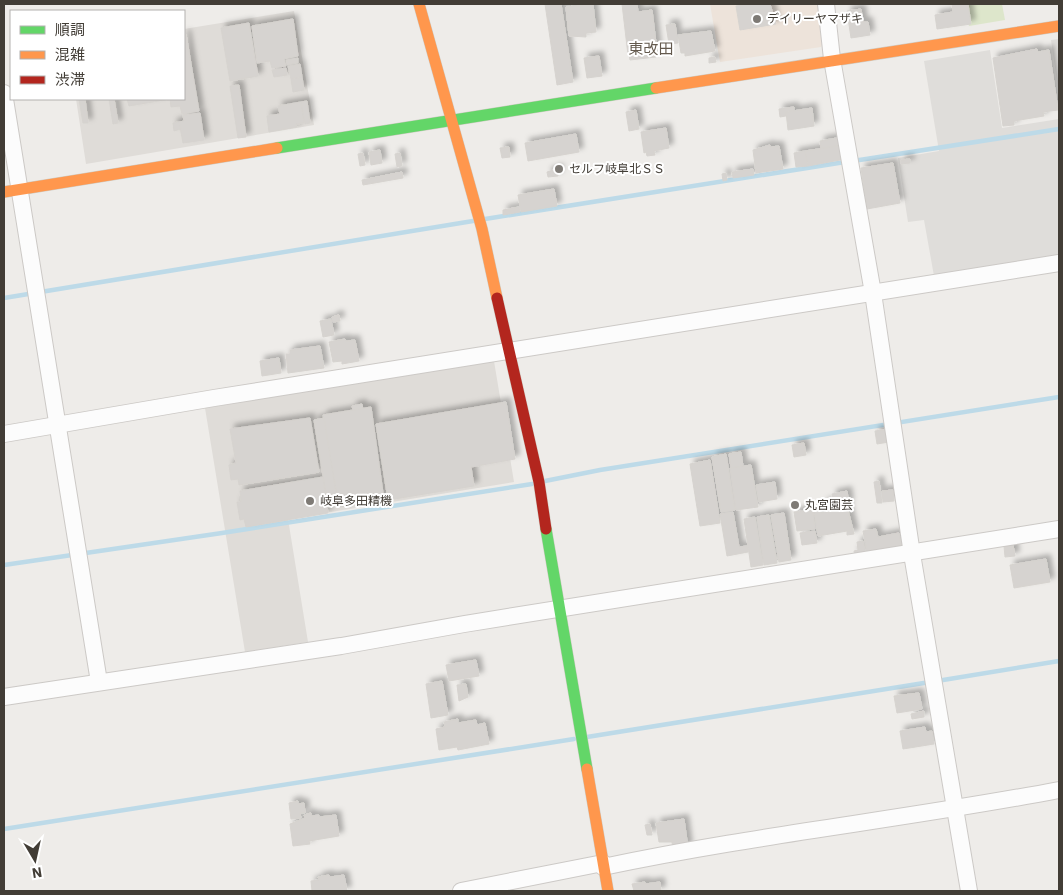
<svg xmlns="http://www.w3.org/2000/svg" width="1063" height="895" font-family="'IBM Plex Sans','Noto Sans JP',sans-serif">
	<defs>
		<filter id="shadow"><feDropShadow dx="4.5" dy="-4.5" stdDeviation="2.5" flood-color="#0004"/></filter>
	</defs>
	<rect width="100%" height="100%" fill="#eeece9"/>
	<polygon fill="#ede3da" points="710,4 821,4 824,39 821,47 720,62"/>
	<g fill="#dfdcd8">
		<polygon points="294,11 314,125 86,164 76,99 184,99 184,29"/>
		<polygon points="494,361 514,482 288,519 308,642 245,652 205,408"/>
	</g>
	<polygon fill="#dde6cb" points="968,4 1002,4 1005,20 969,26"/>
	<g fill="#dfddda">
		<polygon points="1059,39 1059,95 1051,40"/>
		<polygon points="990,50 1002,128 1059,119 1059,256 934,276 924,220 908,222 898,158 939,151 924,61"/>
	</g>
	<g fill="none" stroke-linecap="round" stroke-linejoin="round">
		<g stroke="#bddae8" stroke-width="4.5">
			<polyline points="853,161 1059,129"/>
			<polyline points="485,219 845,162"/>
			<polyline points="4,298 473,221"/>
			<polyline points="545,481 600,470 1059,397"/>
			<polyline points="4,565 222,533 532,484"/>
			<polyline points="937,681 1059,661"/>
			<polyline points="587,737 930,682"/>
			<polyline points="4,829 574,739"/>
		</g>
	</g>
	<g fill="#d6d3d0" stroke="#d6d3cf" filter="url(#shadow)">
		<polygon points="545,4 561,4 573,82 557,85"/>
		<polygon points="593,4 596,32 586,33 586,37 569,36 566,7"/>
		<polygon points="622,4 637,4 638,12 652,10 657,51 628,55"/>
		<polygon points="750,4 770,4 776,24 740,30 736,6"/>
		<polygon points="952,4 968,4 971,24 937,29 935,15 953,12"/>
		<polygon points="861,9 863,22 868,22 870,35 851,38 847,11"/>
		<polygon points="293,19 298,56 284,59 286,66 272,68 270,61 257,63 252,26"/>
		<polygon points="249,23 258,76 230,81 221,28"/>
		<polygon points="675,24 678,43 669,44 666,25"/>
		<polygon points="711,31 715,51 685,56 685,53 681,53 678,35"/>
		<polygon points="184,34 186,34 199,111 182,114 180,106 171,107 170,99 129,106 127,99 184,99"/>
		<polygon points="1037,49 1038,52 1049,50 1058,110 1043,112 1044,116 1014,121 1014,125 1003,126 993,58"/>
		<polygon points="656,52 656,57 630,60 629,55"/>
		<polygon points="599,56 602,76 587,78 584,58"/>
		<polygon points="715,57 716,62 709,63 709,58"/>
		<polygon points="298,58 298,63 287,65 286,60"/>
		<polygon points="300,64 302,77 291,79 288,66"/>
		<polygon points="286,68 287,75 274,77 272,70"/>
		<polygon points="302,77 304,90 293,92 291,79"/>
		<polygon points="239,85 246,137 238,138 230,86"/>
		<polygon points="79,99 85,99 88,123 83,123"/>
		<polygon points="109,99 114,99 118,123 113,124"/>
		<polygon points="307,101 310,123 305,124 301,102"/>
		<polygon points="301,102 304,123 296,124 297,127 269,132 267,116 280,114 278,106"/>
		<polygon points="794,107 794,111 786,112 786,116 780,117 779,109"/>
		<polygon points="812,108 814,126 788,130 786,112"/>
		<polygon points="636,110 639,129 629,131 626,112"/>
		<polygon points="200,113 204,140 183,143 179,122 184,121 183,115"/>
		<polygon points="179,122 181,129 174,131 173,123"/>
		<polygon points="666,128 669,148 654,151 655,155 647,156 646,152 644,153 641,132"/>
		<polygon points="576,134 579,152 528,161 525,143"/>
		<polygon points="842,137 843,145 821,149 820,141"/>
		<polygon points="770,145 770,147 779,146 783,169 756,173 753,150"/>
		<polygon points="843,145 845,159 808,166 805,151"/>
		<polygon points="509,147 510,157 502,158 500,148"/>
		<polygon points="380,150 382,163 371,165 369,152"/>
		<polygon points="805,151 808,166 796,167 794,153"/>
		<polygon points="363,153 365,165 360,166 358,154"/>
		<polygon points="400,153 402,166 397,167 395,154"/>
		<polygon points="910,159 910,163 901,164 901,160"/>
		<polygon points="893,163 900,203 867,209 861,168"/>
		<polygon points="559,168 558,176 548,177 547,172"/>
		<polygon points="753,169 754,175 733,178 732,172"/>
		<polygon points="402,172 403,178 363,185 362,180"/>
		<polygon points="726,173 727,180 723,181 722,174"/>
		<polygon points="554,189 557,206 521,212 518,195"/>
		<polygon points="519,207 520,212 503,215 503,210"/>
		<polygon points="339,315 340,321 333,322 332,317"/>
		<polygon points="331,319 334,335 323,337 320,321"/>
		<polygon points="345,339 346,341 355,340 359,361 342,364 342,361 333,362 329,342"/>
		<polygon points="320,346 324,368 288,373 286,354 290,354 290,350"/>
		<polygon points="279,358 281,373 262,376 260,361"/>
		<polygon points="506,402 515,459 471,467 474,486 388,500 376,424"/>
		<polygon points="362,404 363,409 353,410 352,406"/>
		<polygon points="371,407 384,500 339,507 323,415"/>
		<polygon points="310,418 319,472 239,485 238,479 231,480 229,465 236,463 230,429"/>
		<polygon points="324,418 338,505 328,507 314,420"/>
		<polygon points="887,429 889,442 877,444 875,431"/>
		<polygon points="804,443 806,455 794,457 792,445"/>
		<polygon points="741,452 743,466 731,468 729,454"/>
		<polygon points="726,454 735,510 721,512 712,457"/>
		<polygon points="710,460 720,523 700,526 690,464"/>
		<polygon points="751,465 758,507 736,510 730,468"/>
		<polygon points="323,477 328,513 246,527 244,519 240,520 237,502 241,502 240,491"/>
		<polygon points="879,481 882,503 877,503 874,482"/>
		<polygon points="775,482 777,499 759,502 756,485"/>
		<polygon points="893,490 894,501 883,502 882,491"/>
		<polygon points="847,491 849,504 834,507 832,494"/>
		<polygon points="833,501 834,507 824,508 823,503"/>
		<polygon points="847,506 853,530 818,536 814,511 821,510 821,513 832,511 831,508"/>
		<polygon points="813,510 815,529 797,531 794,512"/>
		<polygon points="733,512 739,547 747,546 748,552 727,556 720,514"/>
		<polygon points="784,513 791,560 779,562 771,515"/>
		<polygon points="769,515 777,563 764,565 757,517"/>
		<polygon points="755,517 763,565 751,567 744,519"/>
		<polygon points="876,529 878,537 899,533 902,549 867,553 863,531"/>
		<polygon points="853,530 854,534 847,535 847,531"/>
		<polygon points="815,531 817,543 802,545 800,533"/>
		<polygon points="863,541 866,554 855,556 854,551 858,550 857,542"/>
		<polygon points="1013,545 1015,556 1005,557 1004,546"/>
		<polygon points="1046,559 1050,582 1014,588 1010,565"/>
		<polygon points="476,660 479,676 449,681 446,665"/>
		<polygon points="442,681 448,715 431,718 426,684"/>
		<polygon points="466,684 468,697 459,701 457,685"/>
		<polygon points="919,693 922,709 897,713 894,696"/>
		<polygon points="924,711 924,717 912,719 911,714"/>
		<polygon points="458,719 458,723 476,720 477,725 485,723 489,744 458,750 457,747 439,750 436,729 445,727 444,722"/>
		<polygon points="925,727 926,732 932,731 934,744 903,749 900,731"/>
		<polygon points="298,801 298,804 304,803 305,813 300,813 301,818 291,819 289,803"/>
		<polygon points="311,813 311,816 319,815 319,817 336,815 339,836 309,841 310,844 293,846 290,824 305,818 304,815"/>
		<polygon points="684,819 688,848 673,850 672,842 659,842 656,823"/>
		<polygon points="650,824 652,835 647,835 645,825"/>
		<polygon points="329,875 330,877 344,875 347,891 312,891 311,881 319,880 318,877"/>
		<polygon points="645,882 645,884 660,882 661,891 634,891 632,884"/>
	</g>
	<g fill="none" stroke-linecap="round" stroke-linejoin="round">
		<g stroke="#ccc9c6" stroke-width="18">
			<g id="street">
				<polyline points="826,4 832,59 873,293 912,554 969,891"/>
				<polyline points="4,93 99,682"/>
				<polyline points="4,434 214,398 1059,263"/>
				<polyline points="4,697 341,646 464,624 1059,529"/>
				<path d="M603,867C754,835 908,819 1059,790"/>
				<polyline points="461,891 603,863"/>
			</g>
		</g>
		<g stroke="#cfcbc3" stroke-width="12">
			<g id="fast">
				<polyline points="277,148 656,88"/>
				<polyline points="546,529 587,769"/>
			</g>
		</g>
		<g stroke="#cfcbc3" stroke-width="12">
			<g id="slow">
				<polyline points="419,4 482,229 497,298"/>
				<polyline points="656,88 1059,26"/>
				<polyline points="4,192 277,148"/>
				<polyline points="587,769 608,891"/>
			</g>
		</g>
		<g stroke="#cfcbc3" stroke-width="12">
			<polyline id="jam" points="497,298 539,482 546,529"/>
		</g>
		<use href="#street" stroke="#fcfcfc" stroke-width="16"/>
		<use href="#fast" stroke="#63d668" stroke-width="11"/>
		<use href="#slow" stroke="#ff974d" stroke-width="11"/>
		<use href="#jam" stroke="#b3261e" stroke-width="11"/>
	</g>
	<g fill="#7e7a75" stroke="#fff" stroke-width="2">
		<circle cx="757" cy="19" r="5"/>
		<circle cx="559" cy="169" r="5"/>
		<circle cx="310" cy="501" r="5"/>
		<circle cx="795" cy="505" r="5"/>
	</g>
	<g text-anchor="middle" stroke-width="4" stroke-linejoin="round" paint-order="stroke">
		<g font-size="12" fill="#423d36" stroke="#fff" text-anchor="start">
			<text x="767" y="23">デイリーヤマザキ</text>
			<text x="569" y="173">セルフ岐阜北ＳＳ</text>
			<text x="320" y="505">岐阜多田精機</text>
			<text x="805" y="509">丸宮園芸</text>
		</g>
		<g font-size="15" fill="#645a4e" stroke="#fff">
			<text x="651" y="54">東改田</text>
		</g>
	</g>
	<rect width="1063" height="895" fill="none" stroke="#423d36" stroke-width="10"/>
	<rect x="10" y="10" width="175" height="90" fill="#ffffff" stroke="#b3b1af"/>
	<rect x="20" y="26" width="25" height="8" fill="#63d668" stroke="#b3b1af"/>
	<text x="55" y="35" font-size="15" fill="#423d36">順調</text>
	<rect x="20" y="51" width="25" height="8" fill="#ff974d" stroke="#b3b1af"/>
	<text x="55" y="60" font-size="15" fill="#423d36">混雑</text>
	<rect x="20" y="76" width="25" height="8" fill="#b3261e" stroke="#b3b1af"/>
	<text x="55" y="85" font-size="15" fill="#423d36">渋滞</text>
	<g transform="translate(35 860) rotate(171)" stroke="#ffffff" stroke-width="4" paint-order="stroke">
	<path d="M0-4L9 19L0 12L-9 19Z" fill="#423d36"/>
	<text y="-8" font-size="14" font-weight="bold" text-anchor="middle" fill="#423d36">N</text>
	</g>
</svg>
